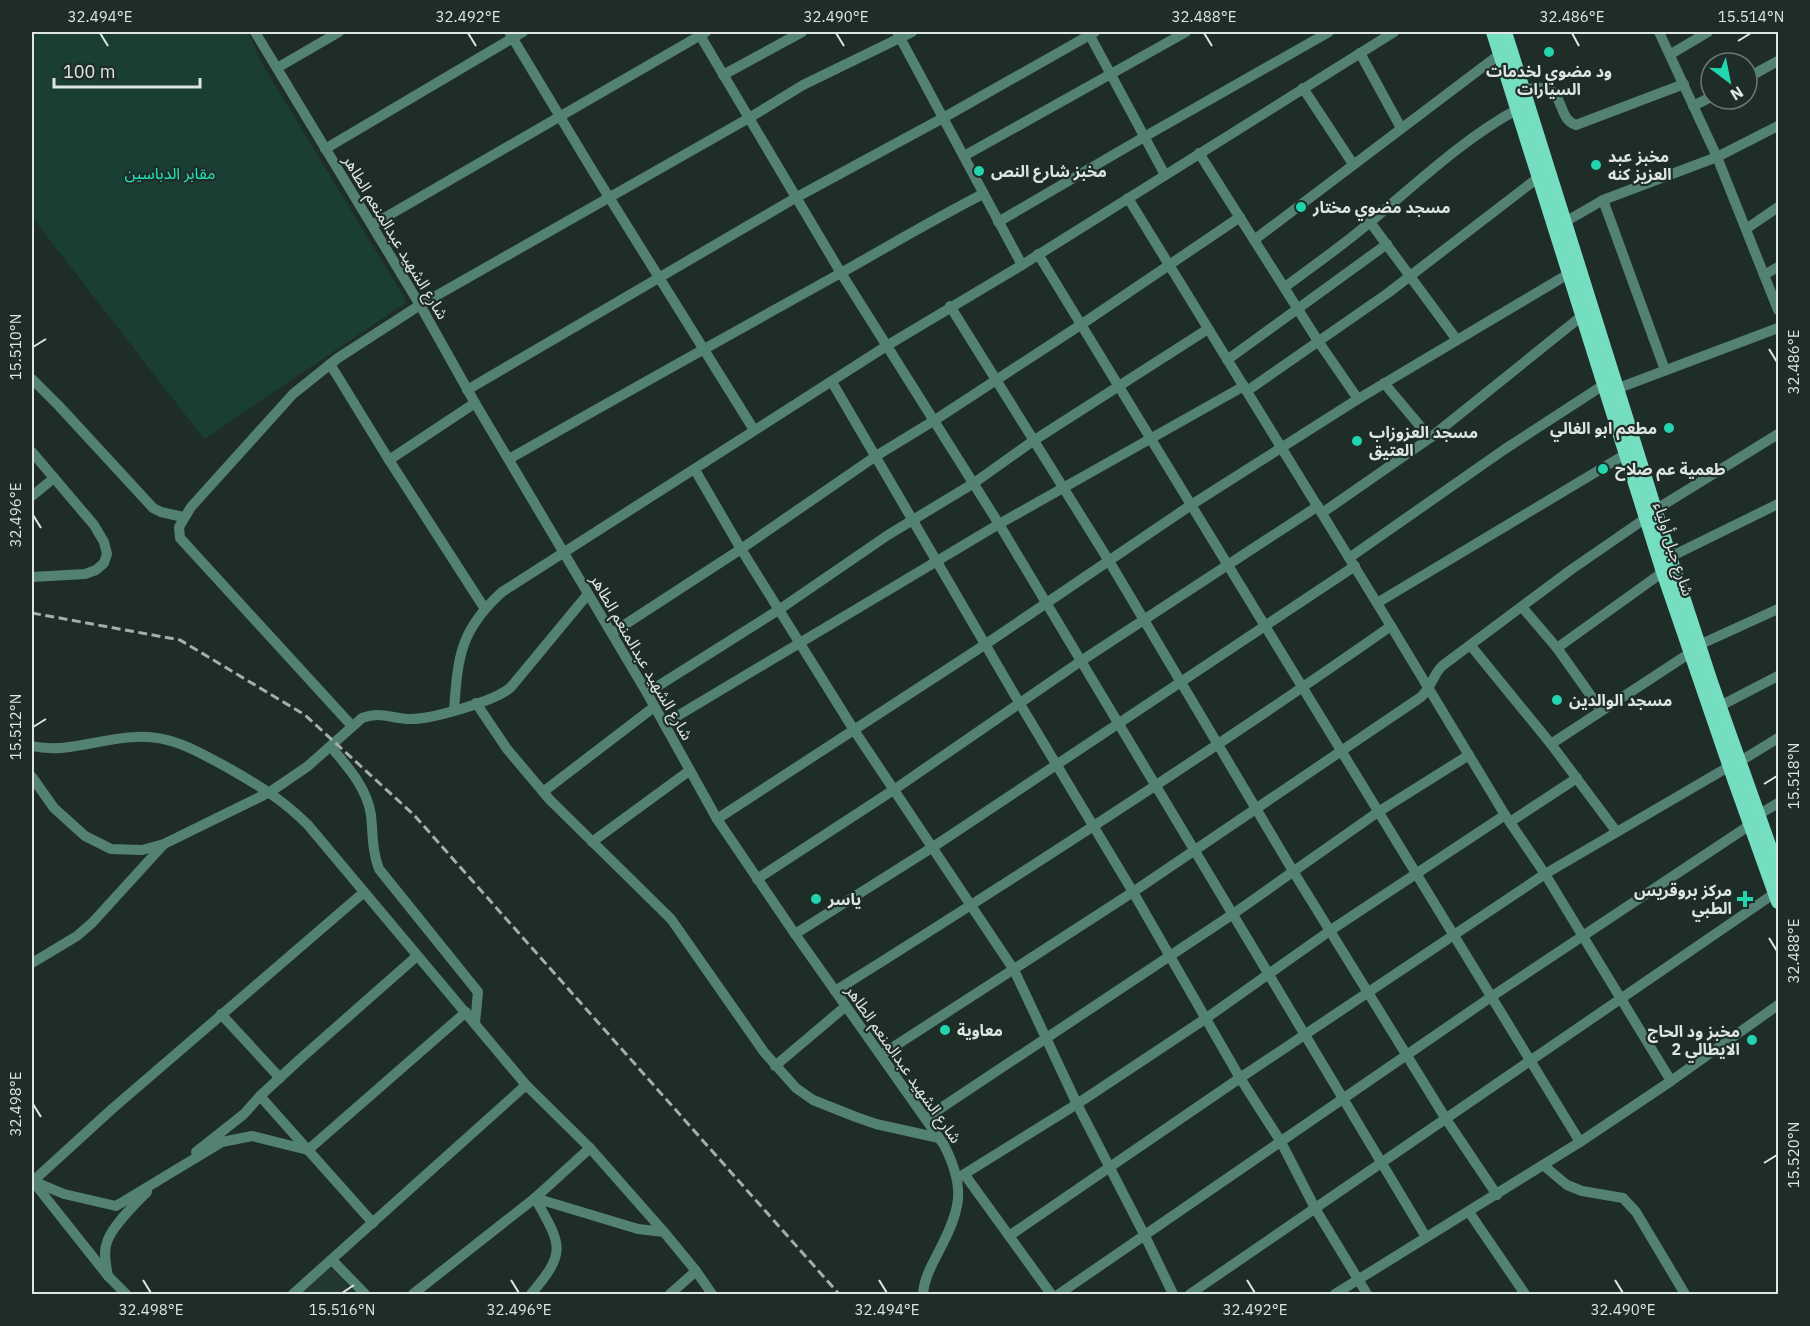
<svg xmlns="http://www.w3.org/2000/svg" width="1810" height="1326" font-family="'IBM Plex Sans','Noto Sans Arabic',sans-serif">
	<rect width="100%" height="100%" fill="#1f2d28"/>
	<polygon fill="#233832" points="331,1268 356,1294 298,1294"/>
	<polygon fill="#1a3d34" points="32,32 248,32 264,67 407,302 204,439 32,217"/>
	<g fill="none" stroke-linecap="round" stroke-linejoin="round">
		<g stroke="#538274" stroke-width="10">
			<path d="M255,32L420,305L475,403L647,693L717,819L795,934L944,1145C966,1188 961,1209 939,1251C932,1265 924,1278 923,1294"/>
			<polyline points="509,32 594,173 754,430"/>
			<polyline points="698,32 841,273 999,524 1426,1237"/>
			<polyline points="897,32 1022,265"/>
			<polyline points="1088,32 1165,175"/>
			<polyline points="1659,32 1717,157 1778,310"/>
			<polyline points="1360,53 1401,128"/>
			<polyline points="1671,54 1708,32"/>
			<polyline points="277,68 339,32"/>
			<polyline points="723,75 802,32"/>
			<polyline points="1747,78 1778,61"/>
			<polyline points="1303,88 1353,164"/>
			<path d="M1524,89C1531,89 1541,86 1548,89C1563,94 1559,120 1576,125L1684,84"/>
			<polyline points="1693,106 1711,97"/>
			<polyline points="325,149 523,32"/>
			<polyline points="1199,153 1318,341 1358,399"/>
			<polyline points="964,156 1186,32"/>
			<polyline points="1128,198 1391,626 1505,815 1545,874 1671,1081"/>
			<polyline points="1603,200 1665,370"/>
			<polyline points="998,222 1144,137 1329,32"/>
			<polyline points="1370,222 1457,340"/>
			<polyline points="1565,222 1603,200 1717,157 1778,126"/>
			<polyline points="372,225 706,32"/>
			<polyline points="1746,229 1778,207"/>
			<polyline points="1254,240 1500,54"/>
			<polyline points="1038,254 1580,1142"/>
			<polyline points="1764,275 1778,267"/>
			<path d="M1285,287C1313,266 1342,246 1369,223C1416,184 1464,138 1518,109"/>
			<polyline points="950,306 1109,561 1293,871 1446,1119 1497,1195"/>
			<polyline points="1227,360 1387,244"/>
			<polyline points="330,364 389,460 485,609"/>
			<polyline points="32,379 59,406 153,508 161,512 183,517"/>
			<polyline points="832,382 1020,704 1133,892 1240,1078 1281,1142 1316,1210 1367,1294"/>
			<polyline points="1384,383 1430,438"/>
			<polyline points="1616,389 1778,328"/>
			<polyline points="467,390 797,197 943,118 1095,32"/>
			<polyline points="1247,391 1388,293 1539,177"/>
			<polyline points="32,452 94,525 104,542 107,554 104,563 96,570 85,574 32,577"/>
			<path d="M509,459C619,396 729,335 839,274C887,247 934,219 983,194"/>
			<polyline points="389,460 475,403"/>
			<polyline points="695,470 741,549 854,730 1014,970 1077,1104 1145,1236 1173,1294"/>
			<polyline points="32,496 54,478"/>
			<polyline points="1655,510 1778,434"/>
			<polyline points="1322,513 1430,438 1583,315"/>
			<polyline points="1670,557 1778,504"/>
			<polyline points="1349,558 1505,449 1605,384"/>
			<polyline points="1377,603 1626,454"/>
			<polyline points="1522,607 1557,648 1601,710"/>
			<polyline points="612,633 741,549 876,456 935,420 1082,324 1240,217"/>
			<polyline points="1699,645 1778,609"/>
			<polyline points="1471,646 1551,744 1616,831"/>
			<polyline points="1557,648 1663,572"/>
			<polyline points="647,693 780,609 888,535 974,483 1033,441 1208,329"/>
			<polyline points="476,703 507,749 550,800 671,919 764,1052 796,1088 813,1100 856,1117 876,1124 939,1138"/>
			<polyline points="1720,706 1778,676"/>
			<path d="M454,710C458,656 460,630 502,592L888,345L1022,265L1394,32"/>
			<polyline points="664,724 999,524 1244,386"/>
			<polyline points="352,726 180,538 179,527 191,507 293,394 338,358 420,305 749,118 803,85 912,32"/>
			<polyline points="1551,744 1690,653"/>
			<path d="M32,746C67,754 100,738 136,737C172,735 199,752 230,769C260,786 283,800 308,825L526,1085L590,1148L535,1198L413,1294"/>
			<path d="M331,747C348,767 367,788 371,815C373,834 372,851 379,869L478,992L475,1023"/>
			<polyline points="1739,762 1778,738"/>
			<path d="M32,777L54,808L85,836L111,849L142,850L164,844L270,792L308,766L362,718C381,711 389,718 408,719C430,720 496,701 511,687L588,594"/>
			<polyline points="543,792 654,707"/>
			<polyline points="1758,815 1778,803"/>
			<polyline points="717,819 986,644 1191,505 1358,399 1570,273"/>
			<polyline points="1510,822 1577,778"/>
			<polyline points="592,842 689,771"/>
			<polyline points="757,879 895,789 1081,661 1318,506"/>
			<polyline points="795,934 933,847 1355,566"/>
			<polyline points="32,963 77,936 92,923 164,844"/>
			<path d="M835,991C1023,873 1210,753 1391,626"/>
			<polyline points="221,1014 280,1078"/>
			<path d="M881,1055L1133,892L1421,697C1431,688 1433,675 1442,666L1572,569L1646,518"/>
			<polyline points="775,1066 846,1006"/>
			<polyline points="260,1096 373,1223"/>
			<polyline points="926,1118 1233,914 1378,812 1469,755"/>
			<polyline points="590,1148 664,1232"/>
			<polyline points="196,1152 244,1114 260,1096 299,1060 417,956"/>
			<polyline points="1543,1165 1567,1185 1582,1191 1623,1198 1636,1212 1685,1294"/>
			<polyline points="965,1175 1051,1294"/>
			<polyline points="958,1178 1077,1104 1205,1019 1331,930 1505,815"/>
			<polyline points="33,1181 64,1194 116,1206 222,1142 252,1136 308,1150 466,1012"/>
			<polyline points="32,1182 112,1109 363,893"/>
			<polyline points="35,1184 108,1276 126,1294"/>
			<polyline points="535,1198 638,1229 664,1232 696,1271 712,1294"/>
			<polyline points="1469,1212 1525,1294"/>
			<polyline points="1009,1236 1240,1078 1545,874 1730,766"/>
			<polyline points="332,1260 365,1294"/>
			<path d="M108,1276C106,1266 103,1252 107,1242C112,1226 135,1204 147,1192"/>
			<polyline points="293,1294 526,1085"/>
			<path d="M531,1294C568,1251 561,1245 535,1198"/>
			<polyline points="670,1294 696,1271"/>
			<polyline points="1059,1294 1491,997 1750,825"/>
			<polyline points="1190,1294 1775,893"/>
			<polyline points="1335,1294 1580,1142 1671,1081 1778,1005"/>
		</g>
		<g stroke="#75ddc0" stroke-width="14">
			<polyline points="1493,32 1663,572 1734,779 1778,902"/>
			<polyline points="1505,32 1670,557 1711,682 1778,870"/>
		</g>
		<polyline stroke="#a4aeaa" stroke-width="3" stroke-dasharray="9 4.5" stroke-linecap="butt" points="32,613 180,640 305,715 414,815 839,1294"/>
	</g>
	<path fill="none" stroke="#dee6e3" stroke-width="2" d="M100,33L108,46M468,33L476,46M836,33L844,46M1204,33L1212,46M1572,33L1579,46M1738,41L1751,33M33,347L46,339M1769,349L1777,362M33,515L41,528M33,727L46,719M1764,784L1777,776M1769,938L1777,951M33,1104L41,1117M1764,1163L1777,1155M143,1280L151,1293M511,1280L519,1293M879,1280L887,1293M1247,1280L1255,1293M1615,1280L1623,1293M342,1293L354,1285"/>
	<g fill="#22d5af" stroke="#1f2d28" stroke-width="2">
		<circle cx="1549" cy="52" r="6"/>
		<circle cx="1596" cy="165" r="6"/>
		<circle cx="979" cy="171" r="6"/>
		<circle cx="1301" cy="207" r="6"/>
		<circle cx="1669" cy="428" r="6"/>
		<circle cx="1357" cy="441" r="6"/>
		<circle cx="1603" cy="469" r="6"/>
		<circle cx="1557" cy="700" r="6"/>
		<circle cx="816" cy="899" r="6"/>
		<path d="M1742 890h6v6h6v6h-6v6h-6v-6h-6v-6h6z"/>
		<circle cx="945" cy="1030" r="6"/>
		<circle cx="1752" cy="1040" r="6"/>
	</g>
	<g text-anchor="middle" stroke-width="4.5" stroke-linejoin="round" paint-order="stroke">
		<g font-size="16" font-weight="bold" fill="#dee6e3" stroke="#1f2d28" text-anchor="start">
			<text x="1549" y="77" text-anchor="middle">ود مضوي لخدمات<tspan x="1549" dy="18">السيارات</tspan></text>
			<text x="1608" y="162">مخبز عبد<tspan x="1608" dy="18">العزيز كنه</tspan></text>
			<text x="991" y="177">مخبز شارع النص</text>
			<text x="1313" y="213">مسجد مضوي مختار</text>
			<text x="1657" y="434" text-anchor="end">مطعم ابو الغالي</text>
			<text x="1369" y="438">مسجد العزوزاب<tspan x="1369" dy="18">العتيق</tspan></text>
			<text x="1615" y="475">طعمية عم صلاح</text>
			<text x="1569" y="706">مسجد الوالدين</text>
			<text x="1732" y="896" text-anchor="end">مركز بروقريس<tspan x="1732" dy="18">الطبي</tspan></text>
			<text x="828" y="905">ياسر</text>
			<text x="957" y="1036">معاوية</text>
			<text x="1740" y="1037" text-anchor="end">مخبز ود الحاج<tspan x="1740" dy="18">الايطالي 2</tspan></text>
		</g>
		<g font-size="16" fill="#20e7be" stroke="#1f2d28">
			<text x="170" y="179">مقابر الدباسين</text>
		</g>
		<g font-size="16" fill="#dee6e3" stroke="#1f2d28">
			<text transform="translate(396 237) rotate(59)" y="6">شارع الشهيد عبدالمنعم الطاهر</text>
			<text transform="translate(1674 549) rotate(72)" y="6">شارع جبل أولياء</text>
			<text transform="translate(642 657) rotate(60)" y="6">شارع الشهيد عبدالمنعم الطاهر</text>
			<text transform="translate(904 1064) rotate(55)" y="6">شارع الشهيد عبدالمنعم الطاهر</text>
		</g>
	</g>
	<rect width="1810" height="1326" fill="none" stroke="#1f2d28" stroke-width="66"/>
	<g transform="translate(1729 81) rotate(148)"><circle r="28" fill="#1f2d28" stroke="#6b7773" stroke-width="1.5"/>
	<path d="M0-4.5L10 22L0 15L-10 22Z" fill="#22d5af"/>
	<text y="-9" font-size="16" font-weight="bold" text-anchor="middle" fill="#dee6e3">N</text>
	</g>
	<path d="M54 78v9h146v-9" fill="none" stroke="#dee6e3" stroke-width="3"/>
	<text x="63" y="78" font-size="18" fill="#dee6e3" stroke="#1f2d28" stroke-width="4.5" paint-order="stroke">100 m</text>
	<rect x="33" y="33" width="1744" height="1260" fill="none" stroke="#dee6e3" stroke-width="2"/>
	<g font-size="15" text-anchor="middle" fill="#dee6e3">
		<text x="100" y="22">32.494°E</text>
		<text x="468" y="22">32.492°E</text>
		<text x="836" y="22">32.490°E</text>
		<text x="1204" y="22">32.488°E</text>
		<text x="1572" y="22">32.486°E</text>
		<text x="1751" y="22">15.514°N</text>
		<text transform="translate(16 347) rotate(-90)" y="5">15.510°N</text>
		<text transform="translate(1794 362) rotate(-90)" y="5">32.486°E</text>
		<text transform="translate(16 515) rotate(-90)" y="5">32.496°E</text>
		<text transform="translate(16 727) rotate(-90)" y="5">15.512°N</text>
		<text transform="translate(1794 776) rotate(-90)" y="5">15.518°N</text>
		<text transform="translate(1794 951) rotate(-90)" y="5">32.488°E</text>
		<text transform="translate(16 1104) rotate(-90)" y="5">32.498°E</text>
		<text transform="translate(1794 1155) rotate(-90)" y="5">15.520°N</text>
		<text x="151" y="1315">32.498°E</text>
		<text x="342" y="1315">15.516°N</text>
		<text x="519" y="1315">32.496°E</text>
		<text x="887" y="1315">32.494°E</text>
		<text x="1255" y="1315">32.492°E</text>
		<text x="1623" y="1315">32.490°E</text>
	</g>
</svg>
